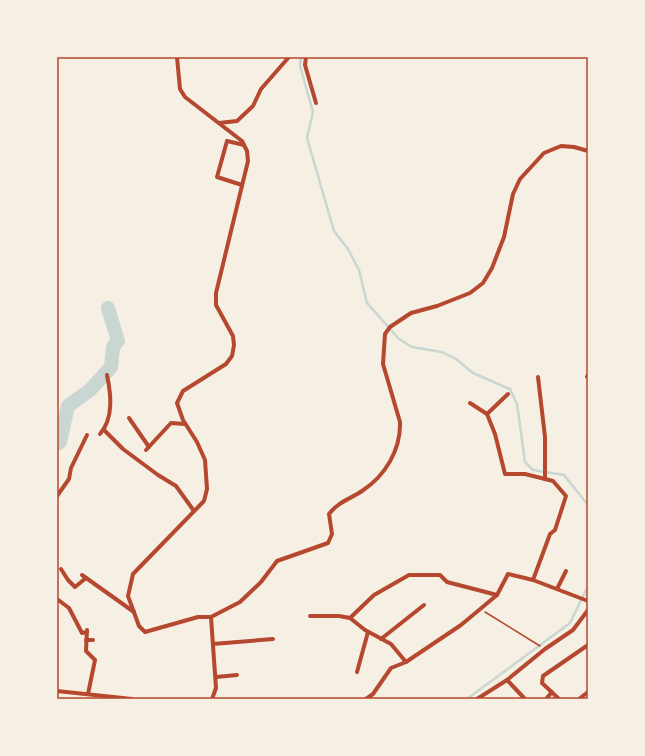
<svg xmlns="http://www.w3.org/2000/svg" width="645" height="756" font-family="'Roboto Condensed',sans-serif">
	<rect width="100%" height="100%" fill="#f6efe4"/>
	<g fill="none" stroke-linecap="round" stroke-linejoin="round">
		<g stroke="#c9d6d2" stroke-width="2.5">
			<polyline points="301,57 300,66 313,112 307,138 334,231 348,249 359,270 367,303 399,339 412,347 442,352 456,359 473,373 510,389 517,404 525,462 533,470 564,475 588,505"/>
			<polyline points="467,699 570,623 588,586"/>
		</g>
		<polyline stroke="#c9d6d2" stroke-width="14" points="57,444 60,442 68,406 90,390 111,367 113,347 118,341 108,308"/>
		<polyline stroke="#b5482f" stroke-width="1.5" points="485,612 540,646"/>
		<g stroke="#b5482f" stroke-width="4">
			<path d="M177,57L180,89L185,97L242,141L247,151L248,161L216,293V305L233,336L234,345L232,356L226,364L183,391L177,403L183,420L197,442L205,460L207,489L204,501L133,574L128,596L139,626L145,632L198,617H211L240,602L261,582L277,561L328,543L332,534L329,514C338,502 350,499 362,491C385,476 401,450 400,422L383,364L385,334L390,327L411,313L437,306L470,293L483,283L492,268L504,237L513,194L520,179L544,153L561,146L574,147L588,151"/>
			<polyline points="306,57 305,65 316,103"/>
			<polyline points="219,123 237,121 253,106 261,89 289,57"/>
			<polyline points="242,185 217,177 227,141 244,145"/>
			<polyline points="538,377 545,437 545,479"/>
			<polyline points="587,377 588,375"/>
			<polyline points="470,403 487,414 495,434 505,474 525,474 553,481 566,496 555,530 550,534 533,580"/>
			<polyline points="487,414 508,394"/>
			<polyline points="129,418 149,447"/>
			<polyline points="104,430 123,449 158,475 176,486 194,511"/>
			<path d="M100,434C114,418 111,394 107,375"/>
			<polyline points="146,450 171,423 185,424"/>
			<polyline points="57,496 69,479 71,468 87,435"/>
			<polyline points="61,569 68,580 75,587 86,578"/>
			<polyline points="82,575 134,612"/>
			<polyline points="557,589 566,571"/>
			<polyline points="57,599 69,608 82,633 87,632"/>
			<polyline points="310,616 339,616 350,618"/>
			<polyline points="211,617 216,688 212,699"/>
			<polyline points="87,630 86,651 95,660 88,694"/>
			<polyline points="381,639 424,605"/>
			<polyline points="86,640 93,640"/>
			<polyline points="213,644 273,639"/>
			<polyline points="406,662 391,644 365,630 350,618 374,595 409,575 440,575 447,582 497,595"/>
			<polyline points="357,672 368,632"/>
			<polyline points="216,677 237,675"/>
			<polyline points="57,691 132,699"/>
			<polyline points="366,699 373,694 391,668 406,662 461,625 497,595 508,574 533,580 588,601"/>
			<polyline points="477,699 507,680"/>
			<polyline points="525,699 507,680 545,649 573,630 588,610"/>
			<polyline points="546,699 552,692"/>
			<polyline points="559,699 542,683 543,676 588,645"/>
			<polyline points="579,699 588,692"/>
		</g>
	</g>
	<rect width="645" height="756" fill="none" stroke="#f6efe4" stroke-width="116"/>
	<rect x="58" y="58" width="529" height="640" fill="none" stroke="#b5482f" stroke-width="1.5"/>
</svg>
